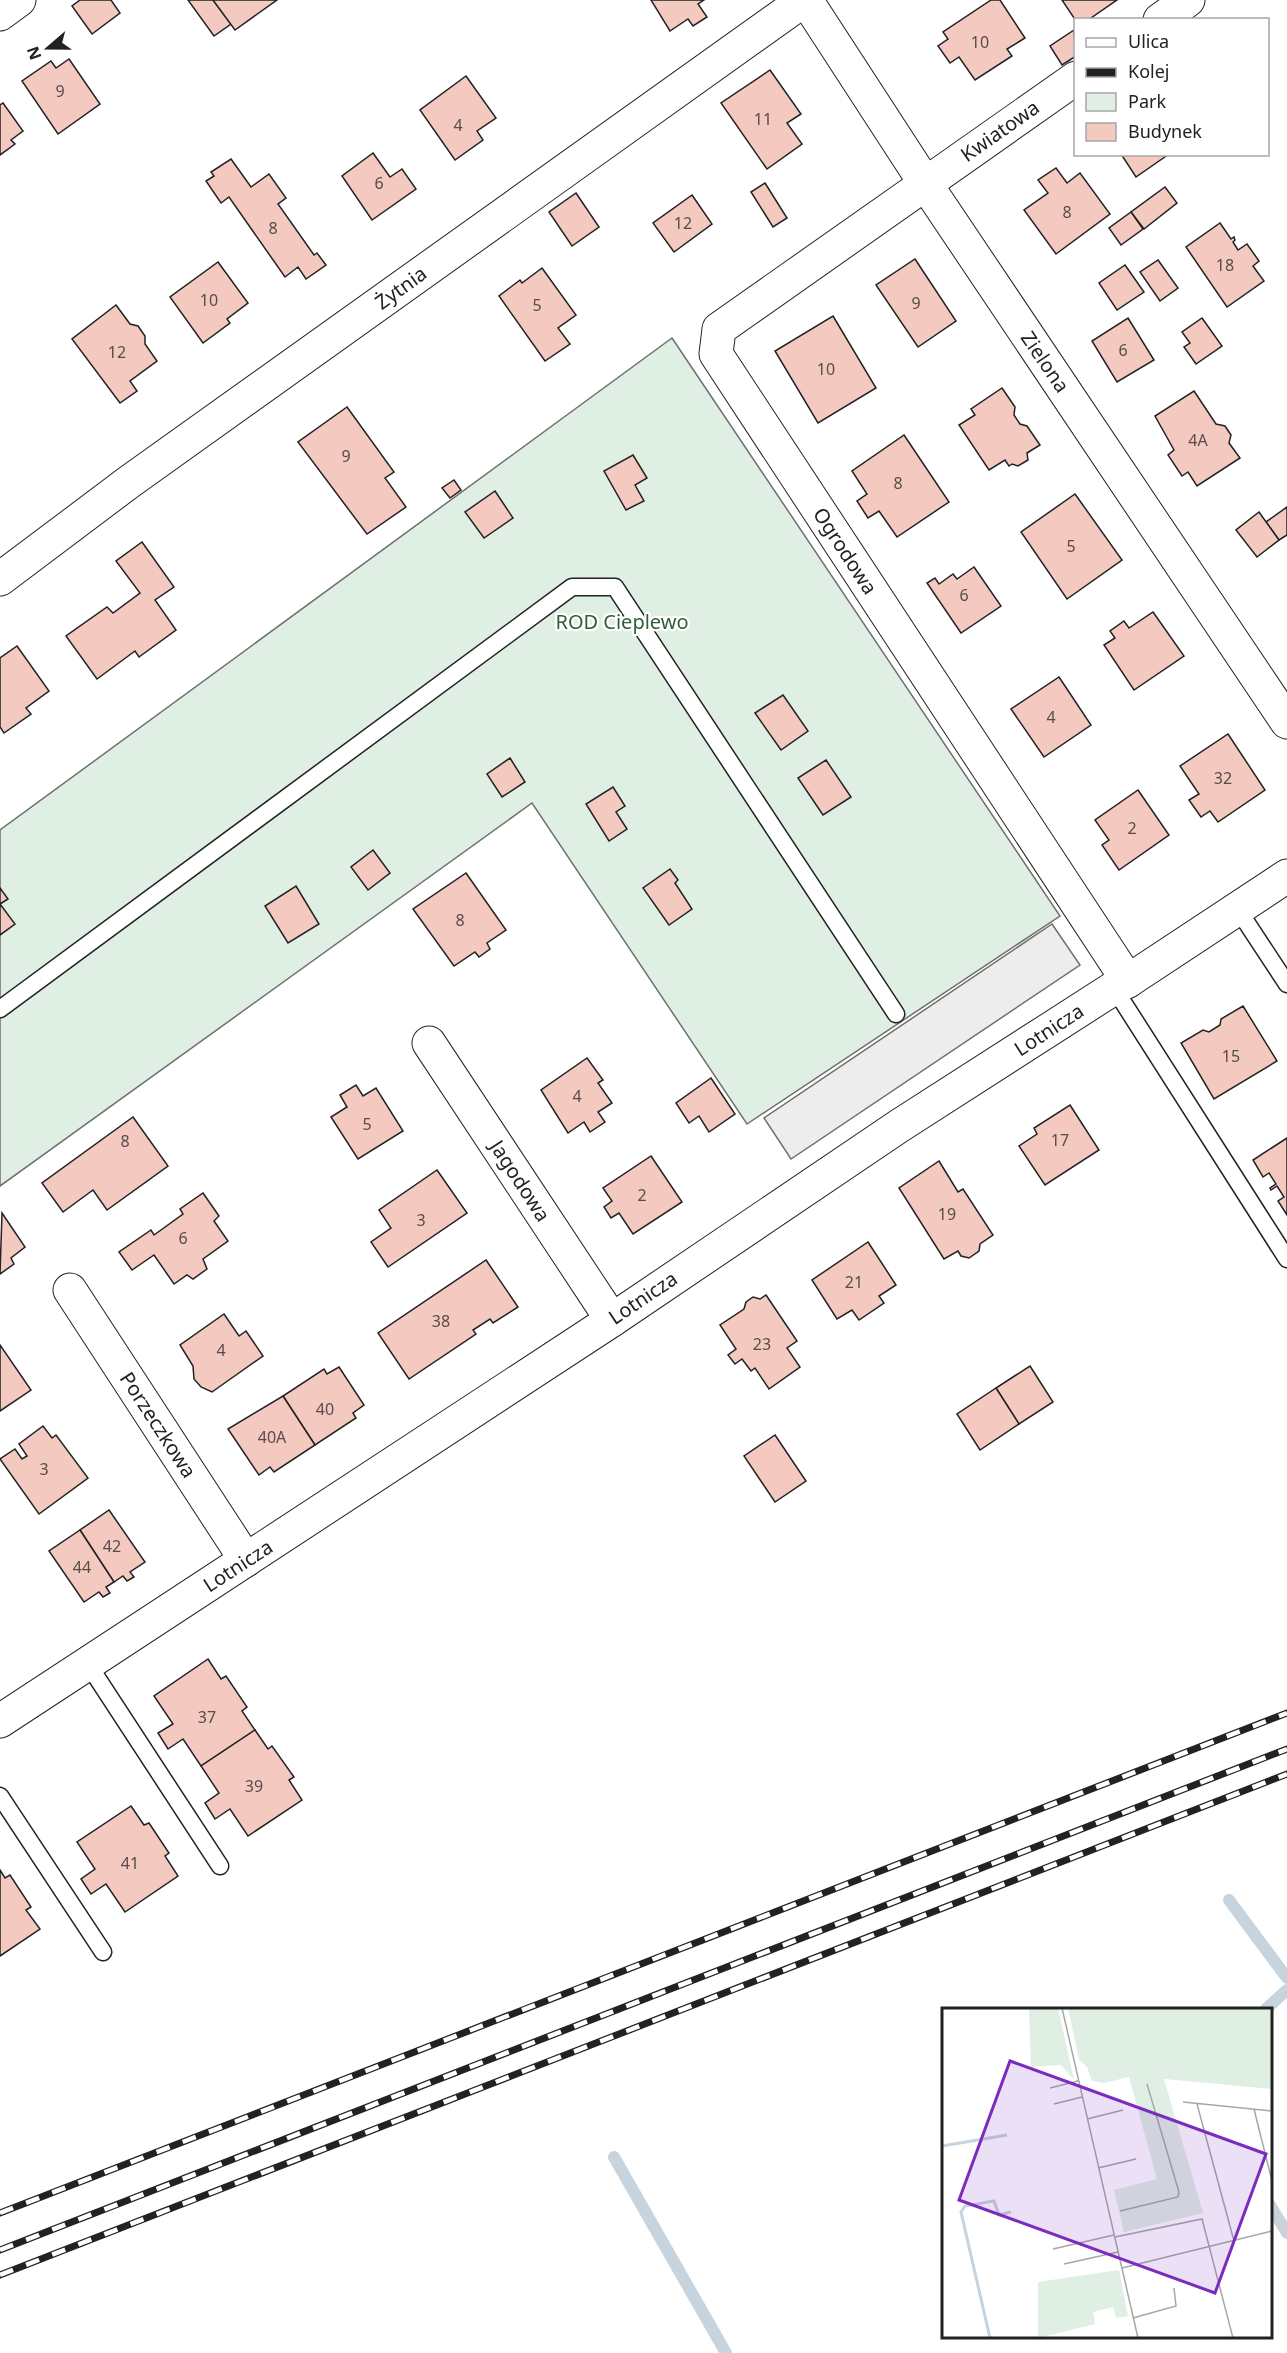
<svg xmlns="http://www.w3.org/2000/svg" width="1287" height="2353" font-family="'Noto Sans',sans-serif">
	<rect width="100%" height="100%" fill="#fff"/>
	<polygon fill="#e0efe3" stroke="#6f6f6f" stroke-width="1.5" points="672,338 1060,916 747,1124 532,803 0,1186 0,830"/>
	<polygon fill="#ededed" stroke="#6f6f6f" stroke-width="1.5" points="1052,924 1080,965 791,1159 764,1118"/>
	<g fill="none" stroke-linecap="round" stroke-linejoin="round">
		<g stroke="#c7d3dd" stroke-width="12">
			<polyline points="1229,1900 1287,1978"/>
			<polyline points="1265,2010 1287,1990"/>
			<polyline points="614,2157 726,2353"/>
			<polyline points="1270,2205 1287,2233"/>
		</g>
	</g>
	<g fill="#f3c9c0" stroke="#222" stroke-width="1.5">
		<polygon points="80,0 111,0 120,13 92,34 72,6"/>
		<polygon points="188,0 213,0 231,24 214,36"/>
		<polygon points="213,0 277,0 235,30"/>
		<polygon points="651,0 704,0 698,4 707,17 693,26 688,19 670,31"/>
		<polygon points="991,0 1000,0 1025,38 1007,49 1012,56 975,80 959,57 950,63 938,46 948,39 943,32"/>
		<polygon points="1062,0 1117,0 1088,20 1076,21"/>
		<polygon points="1074,30 1076,56 1062,65 1050,46"/>
		<polygon points="69,59 100,104 58,134 22,81 51,61 56,68"/>
		<polygon points="770,70 801,114 787,123 802,144 767,169 721,103"/>
		<polygon points="466,76 496,118 477,131 483,140 455,160 420,110"/>
		<polygon points="3,103 23,131 11,140 15,144 0,155 0,105"/>
		<polygon points="373,153 390,177 402,169 416,189 372,220 342,176"/>
		<polygon points="1121,154 1169,154 1136,177"/>
		<polygon points="231,159 251,187 269,174 286,198 278,204 314,255 317,253 326,265 306,279 298,267 285,277 229,197 221,203 206,181 214,176 211,172"/>
		<polygon points="1056,168 1067,183 1080,173 1110,214 1056,254 1024,210 1048,193 1038,180"/>
		<polygon points="765,183 787,218 773,227 751,192"/>
		<polygon points="1165,187 1177,203 1144,229 1131,212"/>
		<polygon points="576,193 599,227 572,246 549,212"/>
		<polygon points="692,195 712,224 674,252 653,223"/>
		<polygon points="1131,212 1143,229 1121,245 1109,228"/>
		<polygon points="1220,223 1231,239 1234,237 1235,240 1233,242 1238,250 1247,244 1259,261 1253,266 1264,281 1227,307 1186,247"/>
		<polygon points="915,259 956,321 918,347 876,285"/>
		<polygon points="1158,260 1178,288 1160,301 1140,272"/>
		<polygon points="218,262 248,303 227,319 230,323 203,343 170,297"/>
		<polygon points="1125,265 1144,292 1117,310 1099,283"/>
		<polygon points="542,268 576,315 558,328 570,344 545,361 499,296 520,280 522,283"/>
		<polygon points="116,305 130,324 138,326 145,336 145,344 157,361 130,381 137,391 120,403 72,339"/>
		<polygon points="833,316 876,388 818,423 775,351"/>
		<polygon points="1128,318 1154,360 1117,382 1092,341"/>
		<polygon points="1202,318 1222,346 1196,364 1184,347 1190,343 1182,332"/>
		<polygon points="1002,388 1015,407 1014,415 1020,424 1027,426 1040,445 1027,453 1028,460 1018,466 1012,464 1009,466 1005,460 989,470 959,425 975,415 971,409"/>
		<polygon points="1194,391 1216,424 1225,426 1231,435 1229,443 1240,458 1197,486 1188,472 1182,476 1168,455 1174,450 1155,416"/>
		<polygon points="347,407 394,472 385,478 406,507 367,534 298,442"/>
		<polygon points="904,435 949,502 897,537 879,511 868,518 857,501 867,494 852,471"/>
		<polygon points="633,455 647,478 635,485 644,501 626,510 604,471"/>
		<polygon points="454,480 461,490 450,498 442,488"/>
		<polygon points="495,491 513,518 484,538 465,512"/>
		<polygon points="1075,494 1122,560 1067,599 1021,532"/>
		<polygon points="1287,507 1287,535 1279,540 1266,522"/>
		<polygon points="1259,512 1279,540 1257,557 1236,530"/>
		<polygon points="142,542 174,587 155,600 176,630 139,657 135,651 97,679 66,636 107,607 113,613 140,593 116,561"/>
		<polygon points="974,567 1001,606 961,633 927,583 935,578 939,584 953,574 957,579"/>
		<polygon points="1153,612 1184,656 1134,690 1104,645 1115,638 1110,631 1124,621 1129,628"/>
		<polygon points="17,646 49,691 26,708 31,714 4,733 0,727 0,658"/>
		<polygon points="1059,677 1091,725 1044,757 1011,709"/>
		<polygon points="783,695 808,731 781,750 755,713"/>
		<polygon points="1228,734 1265,790 1218,822 1210,811 1201,817 1189,800 1199,794 1180,766"/>
		<polygon points="510,758 525,782 502,797 487,774"/>
		<polygon points="826,760 851,797 823,815 798,778"/>
		<polygon points="613,787 625,806 616,812 627,829 609,841 586,804"/>
		<polygon points="1138,790 1169,835 1119,870 1102,845 1109,840 1095,820"/>
		<polygon points="373,850 390,873 368,890 351,867"/>
		<polygon points="670,869 678,880 675,883 692,909 669,925 643,888"/>
		<polygon points="466,873 506,930 487,943 490,949 479,957 475,952 454,966 413,909"/>
		<polygon points="296,886 319,924 288,943 265,906"/>
		<polygon points="0,888 8,899 0,904 15,924 0,935"/>
		<polygon points="1243,1006 1277,1061 1214,1099 1181,1043 1203,1030 1209,1032 1220,1025 1221,1019"/>
		<polygon points="587,1058 603,1080 598,1083 612,1103 598,1112 605,1122 590,1132 584,1122 568,1133 541,1090"/>
		<polygon points="711,1078 735,1114 709,1132 699,1116 689,1123 676,1103"/>
		<polygon points="356,1085 363,1096 376,1088 403,1131 358,1159 331,1117 347,1107 340,1095"/>
		<polygon points="1070,1105 1099,1150 1045,1185 1019,1146 1037,1134 1034,1128"/>
		<polygon points="133,1117 168,1166 107,1210 93,1190 63,1212 42,1183"/>
		<polygon points="1287,1138 1287,1215 1278,1201 1284,1197 1277,1186 1271,1190 1270,1188 1276,1184 1269,1173 1263,1177 1253,1160"/>
		<polygon points="651,1156 682,1202 633,1234 619,1213 611,1218 604,1207 612,1201 603,1188"/>
		<polygon points="939,1161 958,1192 963,1189 993,1235 980,1244 979,1251 969,1258 961,1256 958,1251 944,1259 899,1188"/>
		<polygon points="437,1170 467,1213 388,1267 371,1242 391,1228 379,1210"/>
		<polygon points="203,1193 219,1216 214,1221 228,1241 203,1259 207,1269 193,1279 187,1275 174,1284 154,1255 132,1270 119,1252 151,1230 154,1235 183,1214 180,1209"/>
		<polygon points="2,1213 25,1247 11,1258 14,1264 0,1274"/>
		<polygon points="868,1242 896,1285 879,1296 884,1303 859,1320 852,1310 837,1319 812,1280"/>
		<polygon points="486,1260 518,1307 493,1323 490,1319 473,1330 476,1334 409,1379 378,1333"/>
		<polygon points="766,1295 797,1341 787,1348 800,1367 769,1389 755,1368 751,1371 742,1359 735,1364 728,1355 736,1349 720,1325 744,1309 746,1302 753,1297 760,1299"/>
		<polygon points="224,1314 239,1336 246,1331 263,1356 212,1392 201,1387 194,1379 193,1366 180,1345"/>
		<polygon points="0,1345 31,1390 0,1411"/>
		<polygon points="1030,1366 1053,1402 1019,1424 996,1388"/>
		<polygon points="339,1367 364,1405 353,1413 356,1418 315,1445 283,1396 324,1369 327,1374"/>
		<polygon points="996,1388 1019,1424 980,1450 957,1414"/>
		<polygon points="283,1396 315,1445 274,1472 270,1467 259,1475 228,1429"/>
		<polygon points="43,1426 52,1438 56,1435 88,1478 39,1514 0,1459 15,1449 22,1459 27,1456 19,1444"/>
		<polygon points="775,1435 806,1481 775,1502 744,1456"/>
		<polygon points="109,1510 145,1562 130,1572 134,1577 127,1581 123,1576 114,1582 80,1530"/>
		<polygon points="80,1530 114,1582 106,1587 110,1593 103,1597 99,1592 84,1602 49,1551"/>
		<polygon points="208,1659 221,1679 226,1676 247,1707 242,1711 255,1730 201,1766 183,1739 168,1749 158,1733 173,1724 154,1696"/>
		<polygon points="255,1730 268,1749 272,1746 294,1777 289,1780 302,1800 248,1836 230,1809 215,1819 205,1803 219,1793 201,1766"/>
		<polygon points="131,1806 144,1825 149,1823 169,1853 165,1856 178,1876 125,1912 106,1884 91,1894 81,1879 95,1869 77,1842"/>
		<polygon points="0,1870 5,1878 10,1875 31,1907 26,1910 40,1929 0,1956"/>
	</g>
	<g fill="none" stroke-linecap="round" stroke-linejoin="round">
		<g stroke="#222" stroke-width="19">
			<g id="lane">
				<polyline points="1237,908 1287,984"/>
				<polyline points="1114,988 1287,1259"/>
				<polyline points="0,1009 572,587 615,587 896,1014"/>
				<polyline points="88,1664 220,1866"/>
				<polyline points="0,1796 103,1952"/>
			</g>
		</g>
		<g stroke="#222" stroke-width="35">
			<g id="street">
				<polyline points="806,0 925,183 1287,722"/>
				<polyline points="0,14 19,0"/>
				<polyline points="1160,20 1188,0"/>
				<polyline points="1076,78 719,329 716,354 1128,981"/>
				<polyline points="0,579 129,482 804,0"/>
				<polyline points="429,1043 612,1320"/>
				<polyline points="70,1290 246,1560"/>
			</g>
		</g>
		<g stroke="#222" stroke-width="35">
			<polyline id="secondary" points="0,1721 612,1320 899,1126 1114,988 1128,981 1287,876"/>
		</g>
		<use href="#lane" stroke="#fff" stroke-width="16"/>
		<use href="#street" stroke="#fff" stroke-width="33"/>
		<use href="#secondary" stroke="#fff" stroke-width="33"/>
		<g stroke="#222" stroke-width="7">
			<g id="rail">
				<polyline points="0,2213 1287,1713"/>
				<polyline points="0,2250 1287,1749"/>
				<polyline points="0,2275 1287,1774"/>
			</g>
		</g>
		<use href="#rail" stroke="#fff" stroke-width="4.5" stroke-dasharray="14" stroke-linecap="butt"/>
	</g>
	<g text-anchor="middle" stroke-width="4.5" stroke-linejoin="round" paint-order="stroke">
		<g font-size="16" fill="#564c4a">
			<text x="980" y="48">10</text>
			<text x="60" y="97">9</text>
			<text x="763" y="125">11</text>
			<text x="458" y="131">4</text>
			<text x="379" y="189">6</text>
			<text x="1067" y="218">8</text>
			<text x="683" y="229">12</text>
			<text x="273" y="234">8</text>
			<text x="1225" y="271">18</text>
			<text x="209" y="306">10</text>
			<text x="916" y="309">9</text>
			<text x="537" y="311">5</text>
			<text x="1123" y="356">6</text>
			<text x="117" y="358">12</text>
			<text x="826" y="375">10</text>
			<text x="1198" y="446">4A</text>
			<text x="346" y="462">9</text>
			<text x="898" y="489">8</text>
			<text x="1071" y="552">5</text>
			<text x="964" y="601">6</text>
			<text x="1051" y="723">4</text>
			<text x="1223" y="784">32</text>
			<text x="1132" y="834">2</text>
			<text x="460" y="926">8</text>
			<text x="1231" y="1062">15</text>
			<text x="577" y="1102">4</text>
			<text x="367" y="1130">5</text>
			<text x="1060" y="1146">17</text>
			<text x="125" y="1147">8</text>
			<text x="642" y="1201">2</text>
			<text x="947" y="1220">19</text>
			<text x="421" y="1226">3</text>
			<text x="183" y="1244">6</text>
			<text x="854" y="1288">21</text>
			<text x="441" y="1327">38</text>
			<text x="762" y="1350">23</text>
			<text x="221" y="1356">4</text>
			<text x="325" y="1415">40</text>
			<text x="272" y="1443">40A</text>
			<text x="44" y="1475">3</text>
			<text x="112" y="1552">42</text>
			<text x="82" y="1573">44</text>
			<text x="207" y="1723">37</text>
			<text x="254" y="1792">39</text>
			<text x="130" y="1869">41</text>
		</g>
		<g font-size="20" fill="#222" stroke="#fff">
			<text transform="translate(1000 131) rotate(-35)" y="7">Kwiatowa</text>
			<text transform="translate(401 288) rotate(-36)" y="7">Żytnia</text>
			<text transform="translate(1045 362) rotate(56)" y="7">Zielona</text>
			<text transform="translate(845 551) rotate(57)" y="7">Ogrodowa</text>
			<text transform="translate(1049 1030) rotate(-33)" y="7">Lotnicza</text>
			<text transform="translate(520 1181) rotate(57)" y="7">Jagodowa</text>
			<text transform="translate(643 1298) rotate(-34)" y="7">Lotnicza</text>
			<text transform="translate(158 1425) rotate(57)" y="7">Porzeczkowa</text>
			<text transform="translate(238 1566) rotate(-33)" y="7">Lotnicza</text>
		</g>
		<g font-size="20" fill="#2f5e38" stroke="#fff">
			<text x="622" y="629">ROD Cieplewo</text>
		</g>
	</g>
	<g transform="translate(942 2008)">
		<rect width="330" height="330" fill="#fff"/>
		<path d="M87,0H116L132,72L119,57L89,59ZM126,0H330V81L222,71L261,205L182,224L172,182L215,171L187,69L162,75L150,73L145,59L137,52ZM177,262L186,308L174,310L171,299L151,304L153,316L96,330V274Z" fill="#e0efe3"/>
		<path fill="none" stroke="#c7d3dd" stroke-width="3" d="M0,138L65,127M48,330L19,204L23,198L52,193L57,207L69,204"/>
		<path fill="none" stroke="#a7a7a7" stroke-width="1.5" d="M120,0L196,330M108,80L136,73M241,94L330,103M112,96L140,89M255,96L292,233M312,101L330,173M145,111L181,102M156,160L194,151M178,203L236,189L237,184L205,76M173,229L260,211L291,330M111,241L172,227M122,256L176,244M180,260L330,223M191,310L234,298L232,280"/>
		<path fill="#7b2cbf" fill-opacity="0.15" stroke="#7b2cbf" stroke-width="3" d="M68,53L324,146L273,285L17,192Z"/>
		<rect width="330" height="330" fill="none" stroke="#222" stroke-width="3"/>
	</g>
	<rect x="1074" y="18" width="195" height="138" fill="#ffffff" stroke="#a7a7a7" stroke-width="1.5"/>
	<rect x="1086" y="38" width="30" height="9" fill="#ffffff" stroke="#a7a7a7" stroke-width="1.5"/>
	<text x="1128" y="48" font-size="18" fill="#222222">Ulica</text>
	<rect x="1086" y="68" width="30" height="9" fill="#222222" stroke="#a7a7a7" stroke-width="1.5"/>
	<text x="1128" y="78" font-size="18" fill="#222222">Kolej</text>
	<rect x="1086" y="93" width="30" height="18" fill="#e0efe3" stroke="#a7a7a7" stroke-width="1.5"/>
	<text x="1128" y="108" font-size="18" fill="#222222">Park</text>
	<rect x="1086" y="123" width="30" height="18" fill="#f3c9c0" stroke="#a7a7a7" stroke-width="1.5"/>
	<text x="1128" y="138" font-size="18" fill="#222222">Budynek</text>
	<g transform="translate(48 48) rotate(250)" stroke="#ffffff" stroke-width="4.5" paint-order="stroke">
	<path d="M0-4.5L10 22L0 15L-10 22Z" fill="#222222"/>
	<text y="-9" font-size="16" font-weight="bold" text-anchor="middle" fill="#222222">N</text>
	</g>
</svg>
